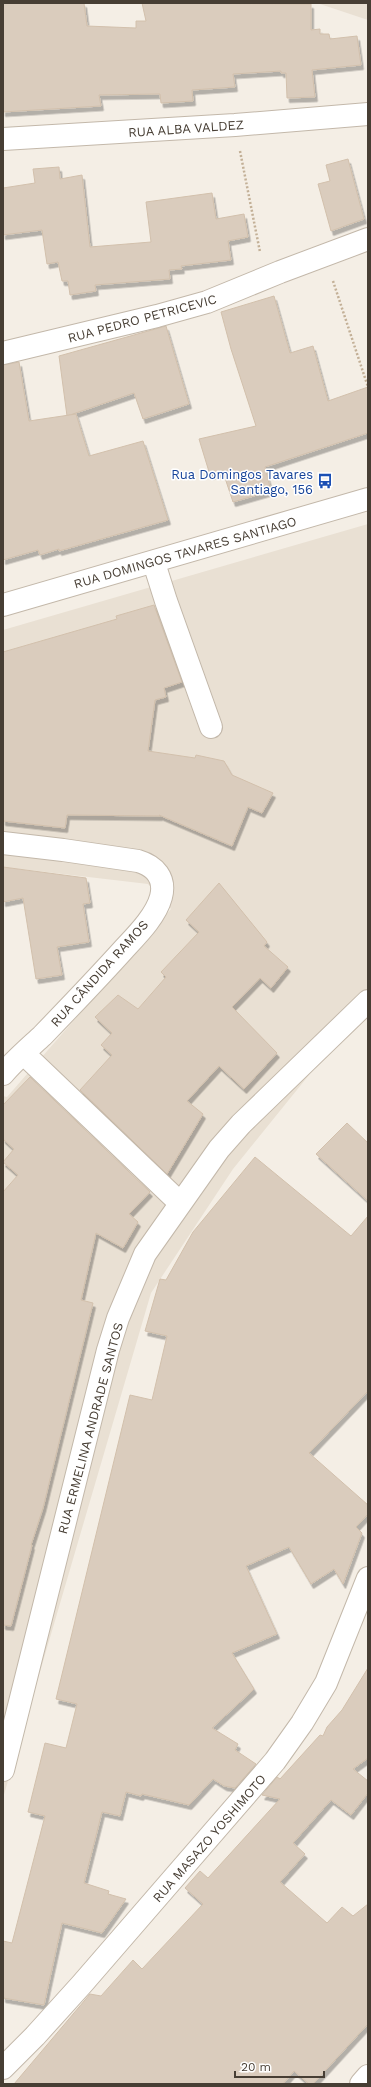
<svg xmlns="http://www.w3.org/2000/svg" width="371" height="2087" font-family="'Work Sans',sans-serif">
	<defs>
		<filter id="shadow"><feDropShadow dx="2.5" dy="4.5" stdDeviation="0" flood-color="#0004"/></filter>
	</defs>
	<rect width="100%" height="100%" fill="#f4eee5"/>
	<g fill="#e9e0d3">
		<polygon points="317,3 368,3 368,20"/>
		<polygon points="368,524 368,1002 233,1169 151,1293 3,1798 3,1096 7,1097 171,909 148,884 3,867 3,630"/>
	</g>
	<g fill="#daccbd" stroke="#d2c0ac" filter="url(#shadow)">
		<polygon points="3,3 84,3 87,26 136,28 136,21 146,21 142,3 311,4 311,30 320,29 320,34 329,34 330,39 357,36 361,65 312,70 315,97 287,98 286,73 281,73 281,71 233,74 235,87 192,90 193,101 161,103 160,94 99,95 101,106 3,112"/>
		<polygon points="348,159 364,219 331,231 318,184 330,181 326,165"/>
		<polygon points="59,167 60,179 82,175 90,247 151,242 146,202 212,193 216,219 244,214 248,237 228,241 231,260 181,266 182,269 169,270 170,279 95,285 96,291 70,295 68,281 62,281 58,262 47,264 42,230 3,235 3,188 35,183 33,169"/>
		<polygon points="274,296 290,353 313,346 328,401 368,387 368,433 265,467 271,491 233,502 223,472 210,475 199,439 256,426 231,349 221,312"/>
		<polygon points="166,326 189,404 143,419 134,393 67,416 59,356"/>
		<polygon points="19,362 29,421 76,414 89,456 143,441 168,520 59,551 59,549 40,555 38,550 3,560 3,365"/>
		<polygon points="154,605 182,682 164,688 166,697 155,700 148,751 195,758 196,755 224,761 232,775 273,793 262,813 248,807 232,846 159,815 160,816 67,815 65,828 3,821 3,652 117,619 116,616"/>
		<polygon points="3,867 86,878 90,903 83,904 89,942 57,947 62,975 36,979 23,898 3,902"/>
		<polygon points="219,883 267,942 264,946 288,967 271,988 260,978 232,1007 277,1053 244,1089 219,1066 187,1101 203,1114 167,1174 80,1090 112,1055 101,1045 112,1033 95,1017 118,995 138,1009 166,977 161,972 199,932 186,920"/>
		<polygon points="30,1077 150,1192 129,1214 138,1222 123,1248 96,1233 81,1300 93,1303 43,1508 31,1545 32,1545 11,1626 3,1625 3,1192 18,1175 3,1162 14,1149 3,1139 3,1105"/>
		<polygon points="347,1123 368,1143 368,1201 316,1154"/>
		<polygon points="255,1157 351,1236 368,1216 368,1391 309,1453 368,1505 368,1514 356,1527 362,1533 343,1584 334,1569 311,1584 289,1547 246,1566 277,1634 232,1653 254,1689 212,1728 238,1744 235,1750 256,1764 235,1788 224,1786 213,1779 189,1805 142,1794 141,1796 126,1792 120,1816 102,1812 84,1883 109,1891 108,1894 126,1899 102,1933 62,1923 44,2005 3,1998 3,1941 12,1943 45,1816 28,1812 45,1743 66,1748 77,1704 56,1699 130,1395 152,1400 167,1336 145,1331 160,1279 166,1280 193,1232"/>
		<polygon points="368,1668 368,1758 353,1769 368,1781 368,1793 351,1815 331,1800 293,1843 305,1854 280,1882 327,1923 342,1907 353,1916 368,1904 368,2024 313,2084 309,2084 294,2071 283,2084 14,2084 90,1994 101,1996 133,1960 142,1969 203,1904 185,1888 200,1871 208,1878 280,1799 262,1795 277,1777 280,1779 320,1735 323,1736 327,1727 342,1710"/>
	</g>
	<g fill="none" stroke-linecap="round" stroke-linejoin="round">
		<g stroke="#c3b8aa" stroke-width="24">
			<g id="minor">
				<polyline points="3,139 235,125 368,114"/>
				<polyline points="3,353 157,316 207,302 280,272 368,239"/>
				<polyline points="154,563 166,601 211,727"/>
				<polyline points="3,605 368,499"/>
				<path d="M3,843L63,850L138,861C155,866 166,878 161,897C156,916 137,935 124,949C97,979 70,1007 42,1036C29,1048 15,1060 3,1074"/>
				<polyline points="24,1054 180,1203"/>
				<polyline points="3,1770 108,1350 118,1318 145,1254 219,1149 241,1124 368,1001"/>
				<polyline points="3,2068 35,2036 82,1984 275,1761 302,1723 326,1683 368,1578"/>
				<polyline points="361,2084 368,2076"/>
			</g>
		</g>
		<g stroke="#c3b097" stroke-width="2.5" stroke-dasharray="2 2" stroke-linecap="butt">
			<polyline points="240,151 260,252"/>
			<polyline points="333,281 368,387"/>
		</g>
		<use href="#minor" stroke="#fff" stroke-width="22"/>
	</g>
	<defs>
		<g id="bus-bare" transform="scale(1.2)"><path d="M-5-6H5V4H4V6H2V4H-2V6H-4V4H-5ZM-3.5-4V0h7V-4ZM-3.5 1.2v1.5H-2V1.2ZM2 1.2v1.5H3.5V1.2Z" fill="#1a4fb4" stroke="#fff" stroke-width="2.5" paint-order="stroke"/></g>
	</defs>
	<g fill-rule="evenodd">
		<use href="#bus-bare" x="325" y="481"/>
	</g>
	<g text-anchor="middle" stroke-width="3" stroke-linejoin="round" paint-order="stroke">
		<g font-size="13" fill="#473e34" stroke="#fff">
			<text transform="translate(186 128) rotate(-4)" y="5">RUA ALBA VALDEZ</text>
			<text transform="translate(142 318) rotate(-15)" y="5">RUA PEDRO PETRICEVIC</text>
			<text transform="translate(185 552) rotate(-16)" y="5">RUA DOMINGOS TAVARES SANTIAGO</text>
			<text transform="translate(99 973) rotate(-48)" y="5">RUA CÂNDIDA RAMOS</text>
			<text transform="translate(90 1428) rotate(-75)" y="5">RUA ERMELINA ANDRADE SANTOS</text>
			<text transform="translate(209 1838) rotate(-49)" y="5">RUA MASAZO YOSHIMOTO</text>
		</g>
		<g font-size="13" fill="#164399" stroke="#fff" text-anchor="end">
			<text x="313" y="479">Rua Domingos Tavares<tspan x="313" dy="15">Santiago, 156</tspan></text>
		</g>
	</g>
	<rect width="371" height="2087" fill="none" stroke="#473e34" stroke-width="8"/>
	<path d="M235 2071v6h89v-6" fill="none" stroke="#473e34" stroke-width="2"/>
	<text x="241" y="2071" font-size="12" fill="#473e34" stroke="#ffffff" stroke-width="3" paint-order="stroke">20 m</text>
</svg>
